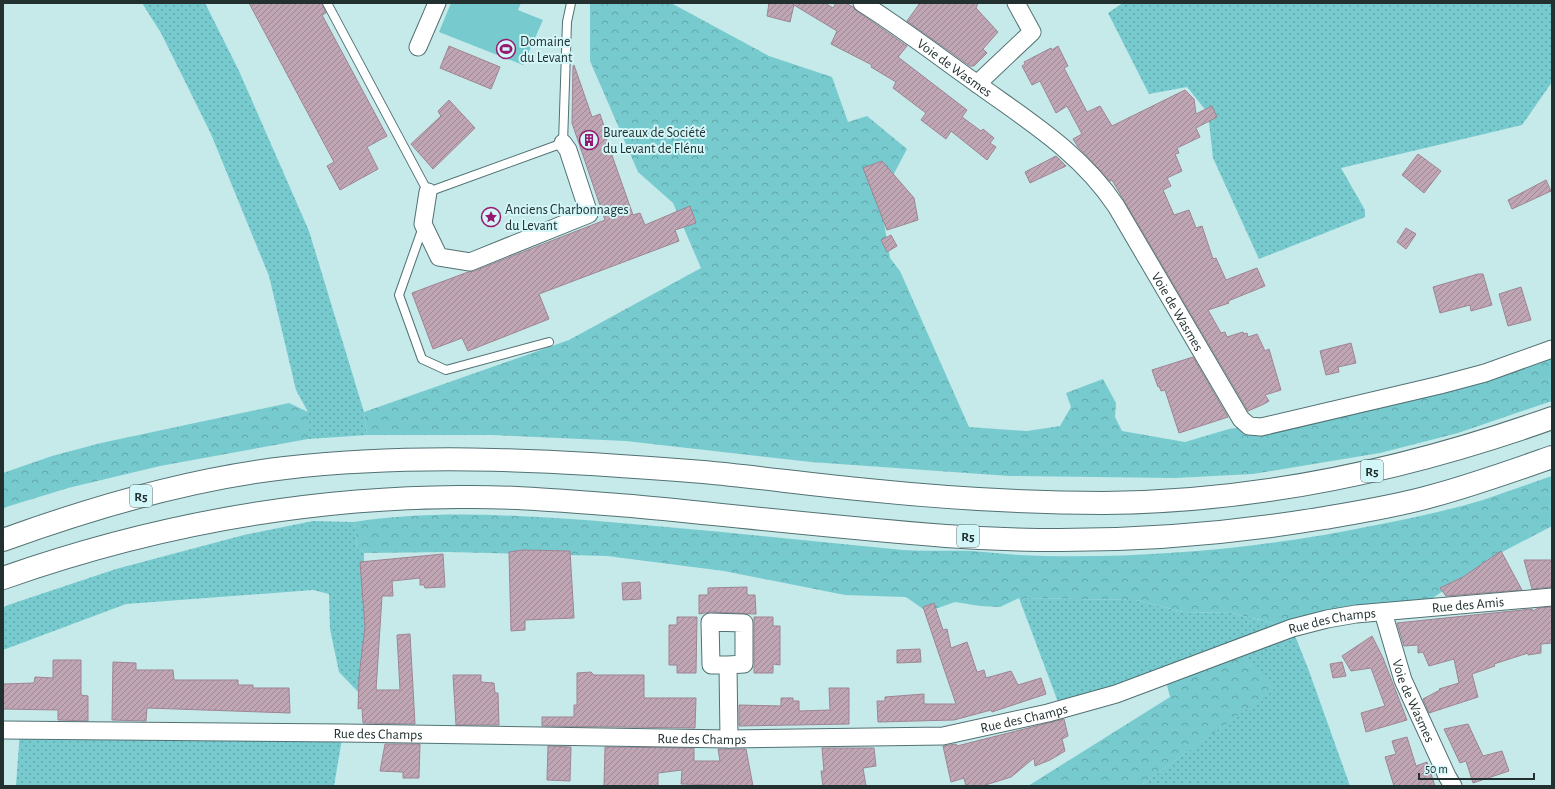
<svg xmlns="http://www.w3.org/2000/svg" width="1555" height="789" font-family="'Alegreya Sans',sans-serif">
	<defs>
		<pattern id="grass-dots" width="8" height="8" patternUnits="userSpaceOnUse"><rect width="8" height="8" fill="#77cbcf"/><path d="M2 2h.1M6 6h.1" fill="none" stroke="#61a5a8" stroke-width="1.8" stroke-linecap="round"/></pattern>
		<pattern id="forest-crowns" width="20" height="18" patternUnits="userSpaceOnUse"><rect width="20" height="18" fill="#77cbcf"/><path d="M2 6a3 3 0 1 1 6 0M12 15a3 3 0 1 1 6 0" fill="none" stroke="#61a5a8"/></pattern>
		<pattern id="building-hatch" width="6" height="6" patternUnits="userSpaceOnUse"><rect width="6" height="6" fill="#c0a6b4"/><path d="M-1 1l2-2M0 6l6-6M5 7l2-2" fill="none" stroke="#9c8893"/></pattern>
	</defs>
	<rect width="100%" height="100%" fill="#c6e9ea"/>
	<g fill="url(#grass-dots)">
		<polygon points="142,3 205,3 239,71 309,231 364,412 367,435 308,439 308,412 296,390 269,276 211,134 161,33"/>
		<polygon points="1123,3 1552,3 1552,82 1522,125 1341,168 1365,210 1365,217 1259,259 1213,158 1208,113 1187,87 1149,94 1108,13"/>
		<polygon points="313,521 354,522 357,548 364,553 364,579 369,631 360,694 339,672 330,629 329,594 313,590 126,604 3,650 3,608 8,605 116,569 244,535"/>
		<polygon points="1019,598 1136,600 1183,612 1232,613 1292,628 1309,671 1350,786 1140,786 1275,688 1234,650 1061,710"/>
		<polygon points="20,730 343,733 334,786 16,786"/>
	</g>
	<g fill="url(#forest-crowns)">
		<polygon points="590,3 671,3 769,56 832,77 848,122 867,116 907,149 880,200 890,258 900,271 969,427 1027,431 1060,426 1071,407 1066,393 1103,379 1116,403 1115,417 1122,431 1185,442 1229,429 1249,426 1552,349 1552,401 1458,433 1380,453 1253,474 1175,478 1009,476 811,462 626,441 491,435 367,435 364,412 569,340 701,268 673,203 638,172 590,61"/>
		<polygon points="289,403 308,412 308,439 160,466 68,488 3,508 3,473 52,456 101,443"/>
		<path d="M1552,476V526L1489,559L1417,609L1292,628L1232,613L1183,612L1136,600L1019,598L1000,607L980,606L955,602L938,608L923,609L906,597L845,595L724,571L607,556L448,552L364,553L357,548L354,522C430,510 509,515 585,520C688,528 790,539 893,549C919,552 946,550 972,551C996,553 1020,556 1045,556C1154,558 1263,548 1371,526C1408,519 1446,511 1483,500C1506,492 1529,484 1552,476Z"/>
		<polygon points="1234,650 1276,688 1140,786 1028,786 1170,697 1165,677"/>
	</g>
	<polygon fill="#77cbcf" points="451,3 521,3 518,10 543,20 523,65 439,32"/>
	<g fill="url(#building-hatch)" stroke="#9e8593">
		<polygon points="249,3 322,3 326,13 322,15 387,136 367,147 378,169 340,190 327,166 334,162"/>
		<polygon points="769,3 825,3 833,8 836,3 846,3 853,7 857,11 907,46 898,57 967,110 962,117 981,131 983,129 994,138 990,143 996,147 987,160 951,131 946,139 921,120 926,113 893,88 896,82 871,67 872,65 831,44 837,31 794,5 790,22 767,16"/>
		<polygon points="920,3 978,3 976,8 998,32 983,49 987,53 974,66 970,66 907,21"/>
		<polygon points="449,46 500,67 491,89 440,68"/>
		<polygon points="1058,46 1068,66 1064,68 1087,112 1100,106 1112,126 1185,90 1194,99 1196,114 1212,106 1217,117 1196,128 1200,137 1177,148 1179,153 1175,154 1182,171 1167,178 1171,186 1163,190 1174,215 1189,210 1196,228 1202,226 1213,259 1216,258 1226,280 1257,268 1265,286 1228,301 1229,303 1208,310 1221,333 1225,332 1227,337 1243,332 1244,334 1247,333 1248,337 1257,334 1265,351 1269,349 1281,390 1265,395 1269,401 1264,404 1248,411 1112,180 1110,181 1078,147 1073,139 1082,134 1067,106 1056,113 1040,81 1032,85 1022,66 1025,64 1024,62 1051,48 1052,50"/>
		<polygon points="574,65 592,117 600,114 605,129 603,130 633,215 640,213 645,225 690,206 696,223 675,230 679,241 539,294 549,319 468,351 462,338 433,349 412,293 468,272 474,271 605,220 572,123 573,66"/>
		<polygon points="449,100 475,128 433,169 411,144 441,116 438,111"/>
		<polygon points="1418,154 1441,171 1424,193 1402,175"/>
		<polygon points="1056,156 1066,166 1030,183 1025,172"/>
		<polygon points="882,161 914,198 918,220 887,230 863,168"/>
		<polygon points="1546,180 1551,191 1512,209 1508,200"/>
		<polygon points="1406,228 1416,234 1406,249 1397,242"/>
		<polygon points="891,235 897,246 887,252 881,240"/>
		<polygon points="1478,274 1483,274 1492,305 1471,311 1470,305 1440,313 1433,287"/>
		<polygon points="1521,287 1531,320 1508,326 1499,294"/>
		<polygon points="1351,343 1356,363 1338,367 1339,372 1326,375 1320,351"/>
		<polygon points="1193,357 1228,417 1179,433 1165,390 1161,391 1159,386 1158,387 1152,370"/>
		<polygon points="523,550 570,551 574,618 525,620 525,630 511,631 509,552"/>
		<polygon points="1501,551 1522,590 1446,596 1440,588 1463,577"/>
		<polygon points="443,554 445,587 425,588 424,585 420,585 420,578 392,581 393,596 382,596 376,690 400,690 397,635 410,634 415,724 363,723 362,708 358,709 359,677 365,627 360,562"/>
		<polygon points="1524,560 1552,560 1552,587 1532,589"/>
		<polygon points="640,582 641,599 623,600 622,583"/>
		<polygon points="747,587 747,595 755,595 756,614 710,612 699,614 699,595 708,595 708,588"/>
		<polygon points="934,603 943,630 947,629 951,648 967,642 977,672 984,670 986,678 1011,671 1018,685 1041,678 1046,694 992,712 991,710 954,720 878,722 877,701 885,701 885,697 924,694 924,704 956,704 923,607"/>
		<polygon points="1552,607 1552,643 1541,644 1541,653 1528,655 1528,653 1494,664 1495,666 1472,674 1478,697 1429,713 1423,699 1440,690 1439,689 1459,683 1454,659 1429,666 1423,652 1418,653 1418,645 1404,646 1397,623 1532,609 1533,611 1538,608"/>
		<polygon points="677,617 697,617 696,673 677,673 677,665 669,665 669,625 677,625"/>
		<polygon points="754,617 773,617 773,626 780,626 780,665 773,664 773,673 754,673"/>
		<polygon points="1372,636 1383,658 1407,720 1366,732 1361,713 1385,706 1371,668 1351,671 1342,656"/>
		<polygon points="920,649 921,662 897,663 897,650"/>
		<polygon points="53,660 81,660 81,695 88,696 88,721 58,720 58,710 3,709 3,684 34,683 35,677 53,678"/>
		<polygon points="113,662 136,663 136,670 173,670 174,680 238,680 238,685 253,685 253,688 289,688 290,713 147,708 146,721 112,720"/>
		<polygon points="1342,662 1346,676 1333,678 1330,664"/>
		<polygon points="591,672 594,675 644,675 644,698 696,698 695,728 542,726 542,717 574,717 574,705 577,705 577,673"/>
		<polygon points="453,675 481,675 481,682 494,683 495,693 498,693 499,725 456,725"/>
		<polygon points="829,688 849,688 849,724 739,726 739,705 781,706 781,698 793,698 793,701 799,701 799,711 830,710"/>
		<polygon points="1064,719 1068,736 1062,739 1065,751 1050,760 1035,766 1034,758 1011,777 982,786 966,786 964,778 951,782 943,746 956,744 957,746"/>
		<polygon points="1468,724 1483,756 1502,751 1509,771 1473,783 1466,761 1460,763 1444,729"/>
		<polygon points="1407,737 1416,766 1427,762 1435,786 1394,786 1385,757 1396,754 1392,741"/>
		<polygon points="385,744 420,744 419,778 403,778 403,772 380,771"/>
		<polygon points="548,746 571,747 570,781 547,780"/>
		<polygon points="605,747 694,748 694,761 720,761 718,749 746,749 753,786 681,784 682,770 658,773 658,786 604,786"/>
		<polygon points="822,748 874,748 876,766 863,768 866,786 823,786 821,771 824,771"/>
	</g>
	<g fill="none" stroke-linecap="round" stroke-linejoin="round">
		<g stroke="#527173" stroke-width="10">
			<g id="lane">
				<polyline points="327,3 428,192 563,143 567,22 571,3"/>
				<polyline points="423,227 399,295 422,359 446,370 549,342"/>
			</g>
		</g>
		<g stroke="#527173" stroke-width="19">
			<g id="street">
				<path id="s1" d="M862,3C902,28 938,56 976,83C1027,120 1080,152 1116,206L1241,419L1249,426L1261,427L1440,385L1485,373L1552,349"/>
				<polyline points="418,47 437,3"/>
				<polyline points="977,84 1032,32 1016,3"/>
				<polyline points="428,192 423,224 439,257 470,262 589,214 568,150 563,143"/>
				<path id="s2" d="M1383,612L1403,680L1447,776L1453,786"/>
				<polyline points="728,665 711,665 710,622 744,623 744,664 728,665 729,739"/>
				<path id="s3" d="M3,730L343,733L729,739L943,736L1048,713L1116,694L1292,628L1327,619L1356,614L1552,597"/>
			</g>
		</g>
		<g stroke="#527173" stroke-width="24">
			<g id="highway">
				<path d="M3,540C94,507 189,479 285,468C424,452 564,461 703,472C758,477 813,485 868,490C946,498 1025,503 1104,503C1257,502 1409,469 1552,418"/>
				<path d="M3,578C151,526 301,498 459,497C517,496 574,502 632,506C737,516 841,528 946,536C1072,545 1199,539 1324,518C1360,512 1397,506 1432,496C1473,485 1512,471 1552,457"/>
			</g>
		</g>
		<use href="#lane" stroke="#fff" stroke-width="8"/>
		<use href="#street" stroke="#fff" stroke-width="17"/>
		<use href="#highway" stroke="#fff" stroke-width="22"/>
	</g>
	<defs>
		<g id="stadium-ring" transform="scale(1)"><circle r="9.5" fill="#d3f6f8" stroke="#971870" stroke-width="1.5"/><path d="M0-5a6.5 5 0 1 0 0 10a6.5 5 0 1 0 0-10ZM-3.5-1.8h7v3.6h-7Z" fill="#971870"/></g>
		<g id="building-ring" transform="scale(1)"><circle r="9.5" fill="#d3f6f8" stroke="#971870" stroke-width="1.5"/><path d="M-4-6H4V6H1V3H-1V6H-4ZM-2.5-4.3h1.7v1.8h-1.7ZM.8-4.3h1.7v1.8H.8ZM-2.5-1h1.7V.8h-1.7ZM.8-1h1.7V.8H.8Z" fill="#971870"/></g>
		<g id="sight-ring" transform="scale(1)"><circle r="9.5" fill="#d3f6f8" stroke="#971870" stroke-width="1.5"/><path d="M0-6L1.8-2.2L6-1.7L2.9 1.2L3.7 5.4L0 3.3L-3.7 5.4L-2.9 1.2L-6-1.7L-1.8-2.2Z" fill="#971870"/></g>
	</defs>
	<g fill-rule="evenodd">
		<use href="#stadium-ring" x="506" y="49"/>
		<use href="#building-ring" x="589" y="140"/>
		<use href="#sight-ring" x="491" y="217"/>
	</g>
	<g text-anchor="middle" stroke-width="4" stroke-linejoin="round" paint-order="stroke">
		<g fill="#d3f6f8" stroke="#576b6c" stroke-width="1">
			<rect x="1361" y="460" width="22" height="22" rx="3"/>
			<rect x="130" y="485" width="22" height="22" rx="3"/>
			<rect x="957" y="525" width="22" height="22" rx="3"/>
		</g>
		<g font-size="13" font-weight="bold" fill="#223030">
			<text x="1372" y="476">R5</text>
			<text x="141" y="501">R5</text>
			<text x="968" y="541">R5</text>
		</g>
		<g font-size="14" fill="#223030" stroke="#d3f6f8" text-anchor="start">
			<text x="520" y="46">Domaine<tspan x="520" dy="16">du Levant</tspan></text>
			<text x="603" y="137">Bureaux de Société<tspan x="603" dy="16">du Levant de Flénu</tspan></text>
			<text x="505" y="214">Anciens Charbonnages<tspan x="505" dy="16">du Levant</tspan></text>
		</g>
		<g font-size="14" fill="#223030" stroke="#d3f6f8">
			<text dy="5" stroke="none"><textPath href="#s1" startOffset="113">Voie de Wasmes</textPath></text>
			<text dy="5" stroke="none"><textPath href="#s1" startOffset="449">Voie de Wasmes</textPath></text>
			<text dy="5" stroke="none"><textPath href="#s3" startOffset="1484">Rue des Amis</textPath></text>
			<text dy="5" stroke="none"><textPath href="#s3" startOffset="1347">Rue des Champs</textPath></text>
			<text dy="5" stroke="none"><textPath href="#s2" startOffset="94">Voie de Wasmes</textPath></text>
			<text dy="5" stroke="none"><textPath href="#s3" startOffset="1023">Rue des Champs</textPath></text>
			<text dy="5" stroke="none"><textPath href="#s3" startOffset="375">Rue des Champs</textPath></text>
			<text dy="5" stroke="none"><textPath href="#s3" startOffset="699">Rue des Champs</textPath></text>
		</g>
	</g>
	<rect width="1555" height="789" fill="none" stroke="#223030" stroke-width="8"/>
	<path d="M1419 773v6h115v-6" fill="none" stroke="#223030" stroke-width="2"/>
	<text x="1425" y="773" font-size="12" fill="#223030" stroke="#d3f6f8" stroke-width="3" paint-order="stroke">50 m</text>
</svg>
